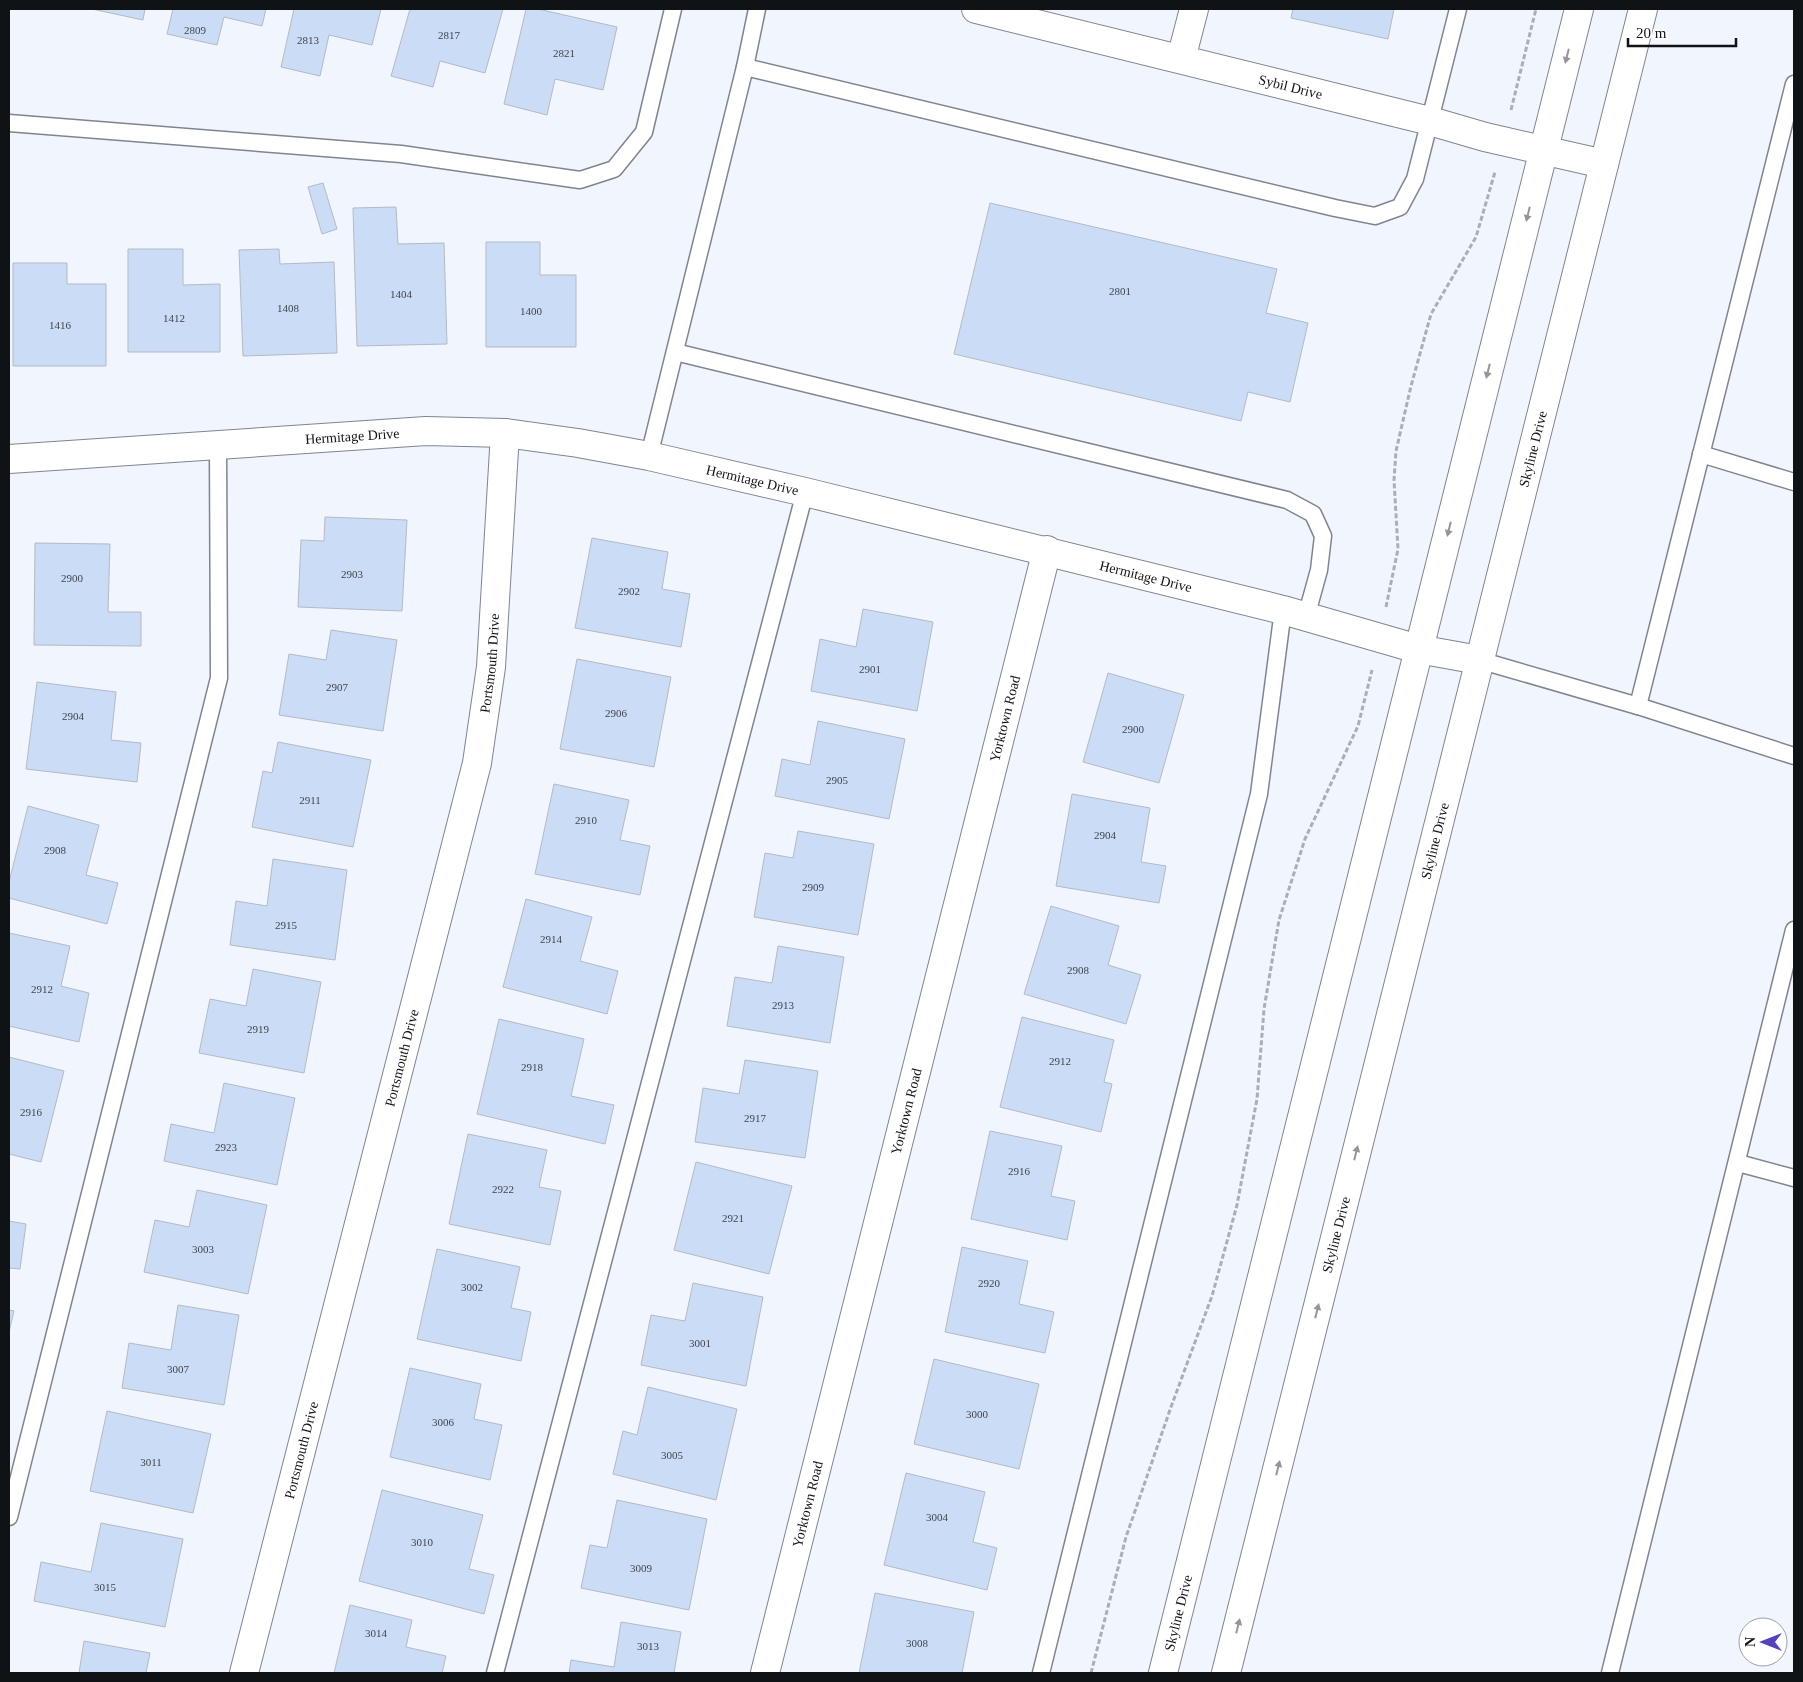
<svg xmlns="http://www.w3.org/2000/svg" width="1803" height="1682" font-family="Georgia,serif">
	<rect width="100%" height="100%" fill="#f0f5fe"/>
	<g fill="#cbdcf6" stroke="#b3bac5">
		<polygon points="92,9 145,9 143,20"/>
		<polygon points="173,9 266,9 262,26 224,17 217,45 167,34"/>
		<polygon points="294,9 381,9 372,45 329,35 320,76 281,67"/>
		<polygon points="410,9 503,9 485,73 440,61 433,87 391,76"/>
		<polygon points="526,9 538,9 617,27 603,90 555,79 547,115 504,104"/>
		<polygon points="1293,9 1394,9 1388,39 1291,18"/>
		<polygon points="323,183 337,229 322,234 308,187"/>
		<polygon points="990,203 1277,269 1266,313 1308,323 1290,402 1248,392 1241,421 954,354"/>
		<polygon points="396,207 398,244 444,243 447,344 357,346 353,208"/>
		<polygon points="486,242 540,242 540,275 576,275 576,347 486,347"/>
		<polygon points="128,249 183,249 183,285 220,284 220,352 128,352"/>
		<polygon points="279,249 280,264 334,262 337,353 243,356 239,250"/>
		<polygon points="13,263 67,263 67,284 106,284 106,366 13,366"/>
		<polygon points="325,517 407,520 402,611 298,607 301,540 324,541"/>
		<polygon points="592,538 668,552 662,589 690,594 681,647 575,628"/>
		<polygon points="35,543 110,544 108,612 141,612 141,646 34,645"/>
		<polygon points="863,609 933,622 917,711 811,691 820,639 856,647"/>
		<polygon points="331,630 397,640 383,731 279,715 289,654 326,660"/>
		<polygon points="577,659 671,677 654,767 560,749"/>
		<polygon points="1108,673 1184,695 1159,783 1083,762"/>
		<polygon points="37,682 116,692 111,740 141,743 137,782 26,769"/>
		<polygon points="818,721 905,739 889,819 775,796 782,759 810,765"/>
		<polygon points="278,742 371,760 353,847 252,827 263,771 272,773"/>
		<polygon points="554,784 629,800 620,840 650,846 640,895 535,874"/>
		<polygon points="1072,794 1150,808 1141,862 1166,866 1159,903 1056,886"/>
		<polygon points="28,806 99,825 86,875 118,883 107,924 9,898 9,882"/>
		<polygon points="798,831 874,844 858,935 754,917 765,853 793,858"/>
		<polygon points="273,859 347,870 335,960 230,945 236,901 267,906"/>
		<polygon points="526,899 592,917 580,961 618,971 607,1014 503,987"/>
		<polygon points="1051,906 1119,926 1108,965 1141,975 1126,1024 1024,994"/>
		<polygon points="9,933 70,946 61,986 89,993 79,1042 9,1026"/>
		<polygon points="778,946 844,957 830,1043 727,1026 735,977 772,983"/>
		<polygon points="253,969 321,982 304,1073 199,1053 210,999 246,1006"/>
		<polygon points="1022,1017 1114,1040 1104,1082 1112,1084 1101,1132 1000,1107"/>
		<polygon points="499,1019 584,1039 571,1096 614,1105 605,1144 477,1114"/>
		<polygon points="9,1057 64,1071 41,1162 9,1154"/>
		<polygon points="745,1060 818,1071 805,1158 695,1142 703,1088 739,1094"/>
		<polygon points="224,1083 295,1098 277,1185 164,1161 171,1124 214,1133"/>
		<polygon points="990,1131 1062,1146 1051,1196 1075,1201 1067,1240 971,1219"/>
		<polygon points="468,1134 547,1150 539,1187 561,1191 550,1245 449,1224"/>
		<polygon points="696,1162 792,1186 769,1274 674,1250"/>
		<polygon points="197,1190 267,1205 248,1294 144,1272 155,1220 189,1227"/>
		<polygon points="9,1221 26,1224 20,1269 9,1268"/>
		<polygon points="962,1247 1028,1261 1019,1304 1054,1312 1045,1353 945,1332"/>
		<polygon points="437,1249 520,1267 511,1308 531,1312 521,1361 417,1339"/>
		<polygon points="693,1283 763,1297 746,1386 641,1365 651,1315 685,1321"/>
		<polygon points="178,1305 239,1315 224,1405 122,1388 129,1343 171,1350"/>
		<polygon points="9,1310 14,1311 9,1332"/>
		<polygon points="934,1359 1039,1384 1019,1469 914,1444"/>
		<polygon points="410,1368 481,1384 474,1419 502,1425 490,1480 390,1457"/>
		<polygon points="648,1387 737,1409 716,1500 613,1474 623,1431 637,1435"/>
		<polygon points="107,1411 211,1434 193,1513 90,1491"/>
		<polygon points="906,1473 985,1492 973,1542 997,1548 987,1590 884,1565"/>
		<polygon points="382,1490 483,1515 469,1569 494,1575 484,1614 359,1581"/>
		<polygon points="617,1500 707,1519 689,1610 581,1588 590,1545 607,1548"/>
		<polygon points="101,1523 183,1539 165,1627 34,1601 41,1562 91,1572"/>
		<polygon points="875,1593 974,1612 962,1673 859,1673"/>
		<polygon points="350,1605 412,1620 406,1647 446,1656 442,1673 334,1673"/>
		<polygon points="621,1622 681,1632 674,1673 569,1673 571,1660 614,1667"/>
		<polygon points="84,1641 150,1653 146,1673 79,1673"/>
	</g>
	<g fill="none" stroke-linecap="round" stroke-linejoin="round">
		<g stroke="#7f858f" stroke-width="19">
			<g id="lane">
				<polyline points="745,67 1335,208 1375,216 1400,207 1415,179 1458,9"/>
				<polyline points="9,123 401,154 580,180 614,169 644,132 673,9"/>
				<polyline points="675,352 1287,500 1313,514 1323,536 1319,570 1306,617"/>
				<polyline points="1701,454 1794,482"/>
				<polyline points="649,456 745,67 757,9"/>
				<polyline points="1479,660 1638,706 1794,756"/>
				<polyline points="1638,706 1794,84"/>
				<polyline points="1738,1163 1794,1178"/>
				<polyline points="9,1517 219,678 218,445"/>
				<polyline points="495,1673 805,492"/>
				<polyline points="1041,1673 1259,794 1283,610"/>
				<polyline points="1610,1673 1794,930"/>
			</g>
		</g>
		<g stroke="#7f858f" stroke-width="30">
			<g id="street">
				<polyline points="1181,59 1194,9"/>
				<path id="s1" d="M9,459L426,431L505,433L578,443L649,456L805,492L1283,610L1418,649L1479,660"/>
				<path id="s2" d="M244,1673L477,763L491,667L505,433"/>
				<path id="s3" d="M765,1673L1047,550"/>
			</g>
		</g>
		<g stroke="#7f858f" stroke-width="30">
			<g id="secondary">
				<path id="s4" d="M976,9L1430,121L1485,137L1604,164"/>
				<path id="s5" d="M1163,1673L1579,9"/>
				<path id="s6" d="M1226,1673L1643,9"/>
			</g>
		</g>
		<g stroke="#aaafb6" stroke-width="3" stroke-dasharray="5 2.5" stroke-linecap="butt">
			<polyline points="1511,110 1536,9"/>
			<polyline points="1386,607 1398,549 1394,480 1396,451 1411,386 1431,314 1476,237 1495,172"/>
			<polyline points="1091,1673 1126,1537 1171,1407 1212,1296 1237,1205 1257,1099 1264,1009 1279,920 1305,839 1358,726 1372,670"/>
		</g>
		<use href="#lane" stroke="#fff" stroke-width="16"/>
		<use href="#street" stroke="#fff" stroke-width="28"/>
		<use href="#secondary" stroke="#fff" stroke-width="28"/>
	</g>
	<defs><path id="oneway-solid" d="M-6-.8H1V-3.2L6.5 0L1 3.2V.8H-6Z" transform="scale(1.25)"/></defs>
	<g fill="#939596">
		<use href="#oneway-solid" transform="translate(1567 56) rotate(104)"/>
		<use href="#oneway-solid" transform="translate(1528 214) rotate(104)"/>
		<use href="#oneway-solid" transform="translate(1488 371) rotate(104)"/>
		<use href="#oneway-solid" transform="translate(1449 529) rotate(104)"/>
		<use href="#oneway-solid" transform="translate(1356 1153) rotate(-76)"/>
		<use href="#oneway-solid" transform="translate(1317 1311) rotate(-76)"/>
		<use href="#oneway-solid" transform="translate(1278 1468) rotate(-76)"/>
		<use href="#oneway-solid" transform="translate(1238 1626) rotate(-76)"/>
	</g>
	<g text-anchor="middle" stroke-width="4" stroke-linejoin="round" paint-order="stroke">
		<g font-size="11" fill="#3f454e">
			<text x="195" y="34">2809</text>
			<text x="449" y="39">2817</text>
			<text x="308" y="44">2813</text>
			<text x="564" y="57">2821</text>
			<text x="1120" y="295">2801</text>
			<text x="401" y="298">1404</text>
			<text x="288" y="312">1408</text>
			<text x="531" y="315">1400</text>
			<text x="174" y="322">1412</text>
			<text x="60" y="329">1416</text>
			<text x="352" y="578">2903</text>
			<text x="72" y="582">2900</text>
			<text x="629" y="595">2902</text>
			<text x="870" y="673">2901</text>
			<text x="337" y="691">2907</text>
			<text x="616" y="717">2906</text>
			<text x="73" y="720">2904</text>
			<text x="1133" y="733">2900</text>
			<text x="837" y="784">2905</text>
			<text x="310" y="804">2911</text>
			<text x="586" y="824">2910</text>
			<text x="1105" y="839">2904</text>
			<text x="55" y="854">2908</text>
			<text x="813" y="891">2909</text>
			<text x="286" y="929">2915</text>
			<text x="551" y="943">2914</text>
			<text x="1078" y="974">2908</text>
			<text x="42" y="993">2912</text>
			<text x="783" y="1009">2913</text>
			<text x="258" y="1033">2919</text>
			<text x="1060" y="1065">2912</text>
			<text x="532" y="1071">2918</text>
			<text x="31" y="1116">2916</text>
			<text x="755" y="1122">2917</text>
			<text x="226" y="1151">2923</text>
			<text x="1019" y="1175">2916</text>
			<text x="503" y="1193">2922</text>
			<text x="733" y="1222">2921</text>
			<text x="203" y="1253">3003</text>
			<text x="989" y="1287">2920</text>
			<text x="472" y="1291">3002</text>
			<text x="700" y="1347">3001</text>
			<text x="178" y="1373">3007</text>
			<text x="977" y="1418">3000</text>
			<text x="443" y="1426">3006</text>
			<text x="672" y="1459">3005</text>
			<text x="151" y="1466">3011</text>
			<text x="937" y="1521">3004</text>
			<text x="422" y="1546">3010</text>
			<text x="641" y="1572">3009</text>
			<text x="105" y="1591">3015</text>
			<text x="376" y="1637">3014</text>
			<text x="917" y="1647">3008</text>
			<text x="648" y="1650">3013</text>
		</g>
		<g font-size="14" fill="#101316" stroke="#fff">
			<text dy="5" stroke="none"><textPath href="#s4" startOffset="324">Sybil Drive</textPath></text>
			<text dy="5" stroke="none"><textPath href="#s1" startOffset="344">Hermitage Drive</textPath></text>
			<text dy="5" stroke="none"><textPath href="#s6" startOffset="1262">Skyline Drive</textPath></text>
			<text dy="5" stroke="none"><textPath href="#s1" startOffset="749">Hermitage Drive</textPath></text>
			<text dy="5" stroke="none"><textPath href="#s1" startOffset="1154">Hermitage Drive</textPath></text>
			<text dy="5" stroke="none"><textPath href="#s2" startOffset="1040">Portsmouth Drive</textPath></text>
			<text dy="5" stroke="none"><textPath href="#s3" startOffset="984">Yorktown Road</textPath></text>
			<text dy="5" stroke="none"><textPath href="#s6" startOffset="858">Skyline Drive</textPath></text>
			<text dy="5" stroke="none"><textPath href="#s2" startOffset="635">Portsmouth Drive</textPath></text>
			<text dy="5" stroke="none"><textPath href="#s3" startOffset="579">Yorktown Road</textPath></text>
			<text dy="5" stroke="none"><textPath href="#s6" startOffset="452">Skyline Drive</textPath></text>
			<text dy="5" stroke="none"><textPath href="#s2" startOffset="230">Portsmouth Drive</textPath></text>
			<text dy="5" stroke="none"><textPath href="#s3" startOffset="174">Yorktown Road</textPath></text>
			<text dy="5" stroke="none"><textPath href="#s5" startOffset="62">Skyline Drive</textPath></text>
		</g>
	</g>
	<rect width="1803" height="1682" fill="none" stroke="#101316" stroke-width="20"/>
	<g transform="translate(1763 1642) rotate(270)"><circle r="24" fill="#ffffff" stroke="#9fa1a2"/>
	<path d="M0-4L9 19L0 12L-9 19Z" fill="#5443bb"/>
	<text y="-8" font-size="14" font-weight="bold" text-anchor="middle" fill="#101316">N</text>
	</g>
	<path d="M1628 38v8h108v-8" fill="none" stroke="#101316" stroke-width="2.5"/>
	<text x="1636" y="38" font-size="15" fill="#101316" stroke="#ffffff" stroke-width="4" paint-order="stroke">20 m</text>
</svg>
